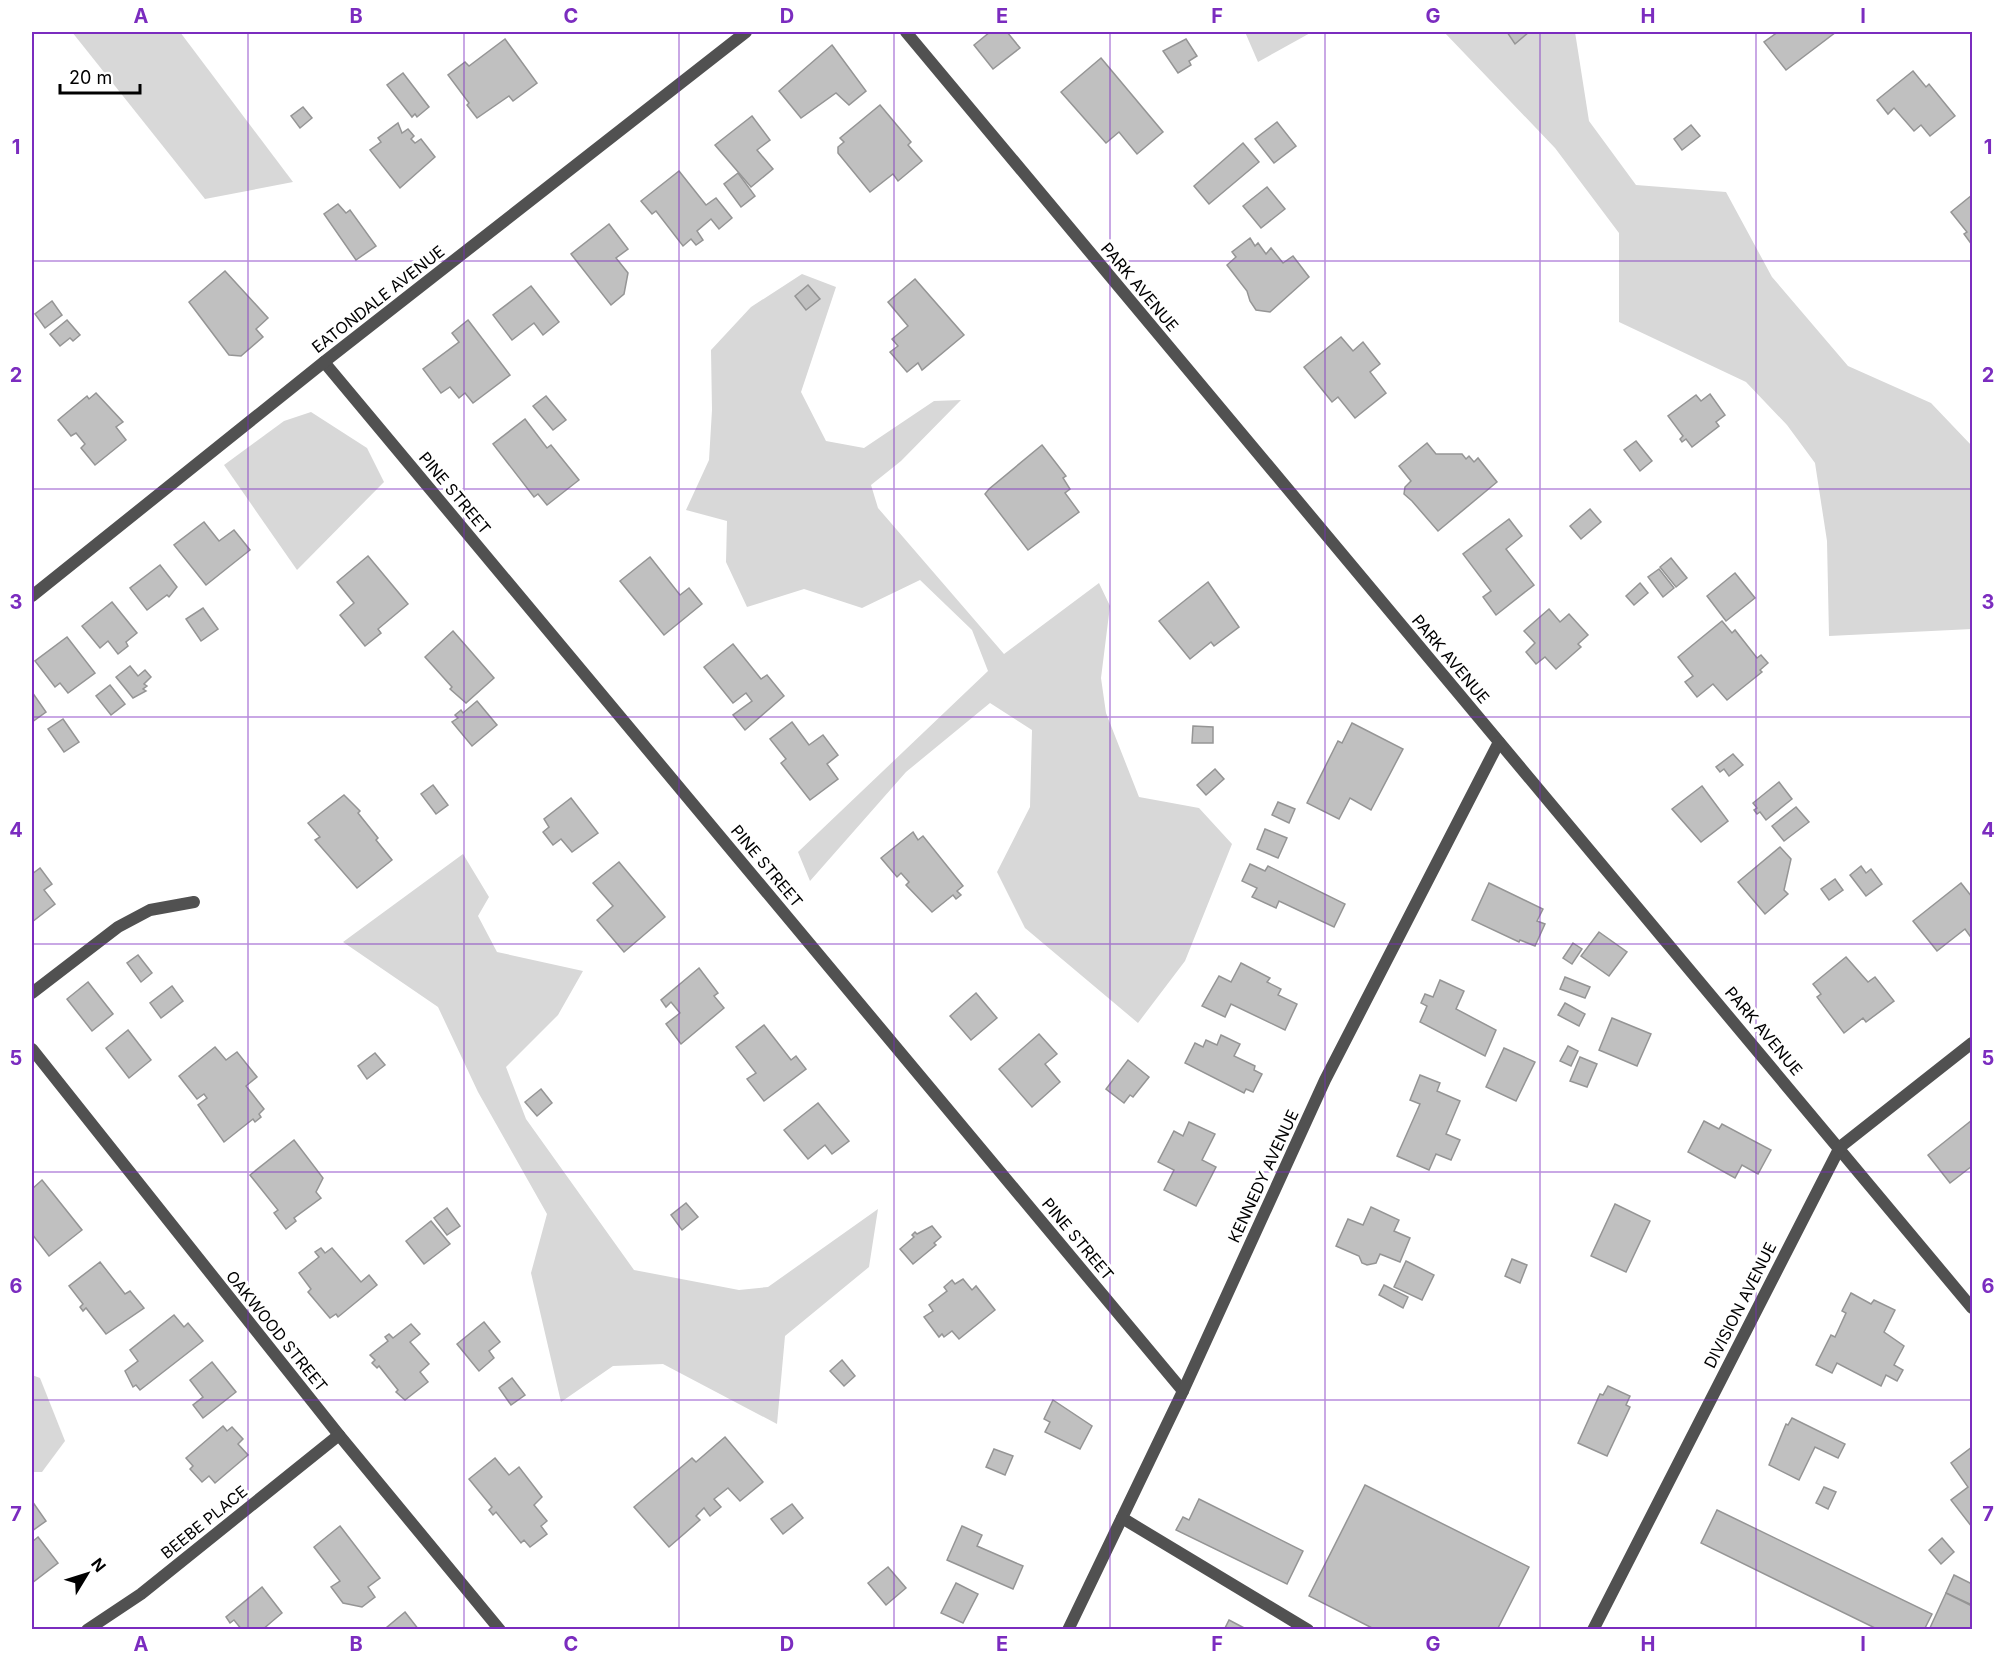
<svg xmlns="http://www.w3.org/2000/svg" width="2004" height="1661" font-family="Inter,sans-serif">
	<rect width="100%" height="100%" fill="#fff"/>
	<g fill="#d8d8d8">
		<polygon points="72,32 180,32 293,182 205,199"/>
		<polygon points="1245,32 1312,32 1258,62"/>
		<polygon points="1444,32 1575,32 1589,121 1636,185 1726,192 1772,277 1848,366 1931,403 1972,446 1972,629 1829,636 1827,541 1815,463 1787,425 1746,382 1619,322 1619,233 1555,148"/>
		<polygon points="802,274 836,287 801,392 826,441 864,448 934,401 961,400 901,461 871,485 878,508 1004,654 1099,583 1110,606 1101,678 1106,713 1139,797 1199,808 1232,844 1185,961 1138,1023 1025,928 997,872 1030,807 1032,730 990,703 906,772 810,881 798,852 988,671 972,630 920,580 862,608 804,589 747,607 726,562 727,521 686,510 709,460 712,410 711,350 751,307"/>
		<polygon points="311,412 367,448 384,482 297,570 224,465 284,421"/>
		<polygon points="463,854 489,897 478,916 497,952 583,971 558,1015 506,1067 526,1119 634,1270 739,1290 768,1287 878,1209 869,1267 785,1336 777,1424 663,1364 613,1366 561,1402 531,1273 547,1214 478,1092 438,1007 343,942"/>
		<polygon points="32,1375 40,1378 65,1441 42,1472 32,1472"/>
	</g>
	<g fill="#c0c0c0" stroke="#959595" stroke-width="1.5">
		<polygon points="990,32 1007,32 1020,48 993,69 974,45"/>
		<polygon points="1507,32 1529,32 1515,44"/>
		<polygon points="1778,32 1836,32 1786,70 1764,42"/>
		<polygon points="505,39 537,83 513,101 509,96 477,118 467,105 469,103 448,75 465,62 469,66"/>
		<polygon points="1186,39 1197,56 1189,61 1191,65 1178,73 1163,51"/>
		<polygon points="832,45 866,91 849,105 836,93 801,118 779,91"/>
		<polygon points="1101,58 1163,132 1137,154 1119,132 1106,143 1061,92"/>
		<polygon points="1913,71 1926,87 1929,84 1955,116 1930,136 1921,125 1914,131 1894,108 1888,114 1877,100"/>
		<polygon points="403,73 429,107 417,117 415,114 412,117 387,85"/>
		<polygon points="880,105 911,142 908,145 922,161 898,181 893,174 870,192 838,153 838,147 844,142 840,138"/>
		<polygon points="303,107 312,118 300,128 291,116"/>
		<polygon points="752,116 770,140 757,150 773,169 751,187 715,145"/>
		<polygon points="1277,122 1296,146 1274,163 1255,139"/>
		<polygon points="398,123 402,133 408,129 414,136 411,139 415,143 421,139 435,157 400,188 370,150 381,142 378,138"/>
		<polygon points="1691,125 1700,136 1682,150 1674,139"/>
		<polygon points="1243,143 1259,162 1209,204 1194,186"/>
		<polygon points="679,171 706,205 716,198 732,218 719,229 711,219 697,231 703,240 696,245 691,239 683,246 656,211 652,214 641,201"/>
		<polygon points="738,173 755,196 741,207 724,184"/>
		<polygon points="1267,187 1285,209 1261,228 1243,206"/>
		<polygon points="1972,195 1972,245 1964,234 1967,232 1951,212"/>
		<polygon points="338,204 346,213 350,210 376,246 356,260 324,214"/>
		<polygon points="609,224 628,249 616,258 628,273 624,294 611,305 571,254"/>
		<polygon points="1250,238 1255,246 1258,243 1266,254 1271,248 1283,263 1293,256 1309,277 1270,312 1256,310 1250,301 1247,291 1227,265 1236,257 1232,252"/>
		<polygon points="225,271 268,318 256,329 263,337 241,356 229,355 189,302"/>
		<polygon points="915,279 964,335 922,370 918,363 907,372 890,352 898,346 892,339 908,326 888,302"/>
		<polygon points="808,285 820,299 806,310 795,296"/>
		<polygon points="531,286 559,322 543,335 534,323 512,340 493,315"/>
		<polygon points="52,301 62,315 45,328 35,314"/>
		<polygon points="67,320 80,335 73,341 70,338 60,346 50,334"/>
		<polygon points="468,320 510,375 473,403 465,393 459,398 450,387 441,393 423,369 459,342 452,333"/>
		<polygon points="1341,337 1353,351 1363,342 1380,364 1370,372 1386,393 1355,418 1338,397 1332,402 1304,367"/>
		<polygon points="96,393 123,422 116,427 126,440 95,465 81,448 85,444 76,433 71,436 58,420 87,396 89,399"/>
		<polygon points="1710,394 1725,415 1716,422 1719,426 1692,447 1686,439 1682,442 1680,439 1683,436 1668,416 1696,395 1701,401"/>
		<polygon points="546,396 566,420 553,430 533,406"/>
		<polygon points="525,419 547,448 551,445 579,480 547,505 538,494 534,497 493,444"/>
		<polygon points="1636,441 1652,461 1640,471 1624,450"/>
		<polygon points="1427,443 1436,454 1462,454 1466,459 1469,456 1474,462 1478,458 1497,482 1438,531 1412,501 1404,494 1405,487 1411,481 1399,466"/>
		<polygon points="1042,445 1066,476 1063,478 1070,489 1065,493 1079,512 1028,550 985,494 989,489"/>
		<polygon points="1590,509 1601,522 1581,539 1570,526"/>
		<polygon points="1509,519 1522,536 1506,549 1534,585 1496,615 1483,597 1491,591 1463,554"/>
		<polygon points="204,522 219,541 234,530 250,550 206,585 174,545"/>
		<polygon points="368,556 408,604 378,629 381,633 365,646 340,615 354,603 337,582"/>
		<polygon points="650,557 680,595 689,588 702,604 664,635 620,581"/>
		<polygon points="1671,558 1687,578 1676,587 1660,567"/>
		<polygon points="160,565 177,587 169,597 167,595 147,610 130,588"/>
		<polygon points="1659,569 1674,588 1663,597 1648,577"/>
		<polygon points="1735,573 1755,598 1726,621 1707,596"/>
		<polygon points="1208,582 1239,627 1214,646 1211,642 1190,659 1159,621"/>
		<polygon points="1640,583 1648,593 1634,605 1626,596"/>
		<polygon points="112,602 137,633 126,642 128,646 118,654 108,641 100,648 82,626"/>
		<polygon points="203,608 218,629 201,641 186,619"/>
		<polygon points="1549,609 1560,622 1569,614 1588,635 1578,644 1581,647 1556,669 1545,657 1536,664 1526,652 1535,643 1524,631"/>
		<polygon points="1722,621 1732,633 1735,630 1757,658 1761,655 1768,663 1760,670 1762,672 1727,700 1713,684 1697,697 1685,682 1693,676 1678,657"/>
		<polygon points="453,631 494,678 466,703 450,689 452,687 425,657"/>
		<polygon points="67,637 95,673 68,693 60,683 55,687 35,661"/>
		<polygon points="733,644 761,679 767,675 784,696 745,730 733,715 752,701 746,693 733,703 704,667"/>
		<polygon points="130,666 138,676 145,670 151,677 144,684 147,686 143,689 146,691 133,698 116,677"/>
		<polygon points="110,685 125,704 111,715 96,696"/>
		<polygon points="32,692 46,712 32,722"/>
		<polygon points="477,701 497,725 472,746 452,722 458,718 455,715 461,710 463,713"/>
		<polygon points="63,719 79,742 64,752 48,729"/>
		<polygon points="792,722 809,745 823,735 838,755 827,764 838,779 810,800 781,763 786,759 770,739"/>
		<polygon points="1352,723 1403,749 1371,810 1350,798 1339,819 1307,803 1338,741 1342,743"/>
		<polygon points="1193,726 1213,727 1213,743 1192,743"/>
		<polygon points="1733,754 1743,765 1729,776 1724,769 1720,772 1716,767"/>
		<polygon points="1215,769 1224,779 1206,795 1197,785"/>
		<polygon points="1779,782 1792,799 1766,820 1760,812 1757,814 1754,810 1757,808 1753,803"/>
		<polygon points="433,785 448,805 436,814 421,794"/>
		<polygon points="1702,786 1728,821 1701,842 1672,809"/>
		<polygon points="344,795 360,811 358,813 378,838 376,840 392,860 357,888 315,840 320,837 308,823"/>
		<polygon points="571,798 598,833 572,852 561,839 553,845 543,832 549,827 544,819"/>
		<polygon points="1278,802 1295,809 1289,823 1272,815"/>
		<polygon points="1796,807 1809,822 1784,841 1772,826"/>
		<polygon points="1265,829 1287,838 1278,858 1257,849"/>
		<polygon points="913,832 918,840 923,836 963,886 957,891 961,895 956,899 953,895 932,912 906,885 909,882 901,873 897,877 881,858"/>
		<polygon points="1780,847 1791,859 1784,890 1788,894 1765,914 1738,882"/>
		<polygon points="619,862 665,917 624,952 597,920 613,906 593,883"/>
		<polygon points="1250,864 1265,871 1268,866 1345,904 1334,927 1279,901 1276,908 1252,897 1257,888 1242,881"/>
		<polygon points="1861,866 1866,873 1871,869 1882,884 1866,896 1850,875"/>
		<polygon points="40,868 52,884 44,890 55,904 32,922 32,874"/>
		<polygon points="1835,879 1843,890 1829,900 1821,889"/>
		<polygon points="1489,883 1543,909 1537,921 1545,924 1535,946 1520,940 1519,942 1472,920"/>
		<polygon points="1961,883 1972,897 1972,934 1970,936 1965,929 1937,951 1913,921"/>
		<polygon points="1599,932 1627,952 1609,976 1581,956"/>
		<polygon points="1573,943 1582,949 1572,964 1563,958"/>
		<polygon points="138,955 152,973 141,982 127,963"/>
		<polygon points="1846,957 1868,982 1875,977 1894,1001 1866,1022 1863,1018 1844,1033 1817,997 1821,994 1813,984"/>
		<polygon points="1241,963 1270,978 1267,982 1281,989 1278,995 1297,1004 1285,1030 1231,1004 1225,1017 1202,1006 1219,976 1231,982"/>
		<polygon points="699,968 718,993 714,996 724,1008 681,1044 666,1024 680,1013 671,1002 666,1007 661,1000"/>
		<polygon points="1565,977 1590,987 1585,998 1560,989"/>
		<polygon points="1440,980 1464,991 1456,1009 1496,1030 1485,1056 1420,1022 1427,1006 1421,1003 1425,994 1433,997"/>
		<polygon points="88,982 113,1014 92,1031 67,999"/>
		<polygon points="172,986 183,1001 161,1018 150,1003"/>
		<polygon points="976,993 997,1018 971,1040 950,1016"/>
		<polygon points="1565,1003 1585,1014 1579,1026 1558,1015"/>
		<polygon points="1612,1018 1651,1034 1637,1066 1599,1050"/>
		<polygon points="764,1025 791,1060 796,1056 806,1069 764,1101 747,1079 756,1073 736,1047"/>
		<polygon points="128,1030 151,1060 129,1078 106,1048"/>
		<polygon points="1039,1034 1057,1054 1045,1064 1060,1082 1032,1107 999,1069"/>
		<polygon points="1221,1035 1240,1044 1234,1056 1255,1066 1254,1070 1262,1074 1253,1092 1246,1089 1244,1093 1185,1063 1195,1043 1203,1047 1206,1040 1217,1045"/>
		<polygon points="1568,1046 1578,1051 1571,1066 1560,1061"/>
		<polygon points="215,1047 226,1060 237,1052 257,1077 246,1086 264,1109 259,1114 261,1117 255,1122 253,1119 224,1142 198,1105 207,1098 204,1094 197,1099 179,1076"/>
		<polygon points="1504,1048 1535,1062 1516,1101 1486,1087"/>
		<polygon points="375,1053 385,1065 367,1079 358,1066"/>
		<polygon points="1580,1057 1597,1064 1587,1087 1570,1081"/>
		<polygon points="1128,1060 1149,1077 1133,1097 1130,1095 1124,1103 1106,1089"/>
		<polygon points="1420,1075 1440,1083 1437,1091 1460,1101 1446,1134 1460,1140 1451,1160 1436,1154 1429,1170 1397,1156 1420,1104 1410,1100"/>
		<polygon points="541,1089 552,1103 537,1116 525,1102"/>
		<polygon points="818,1103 849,1141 832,1154 825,1145 808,1159 784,1130"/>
		<polygon points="1972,1120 1972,1166 1950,1183 1928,1155"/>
		<polygon points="1704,1121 1719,1129 1722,1124 1771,1150 1758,1174 1742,1165 1735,1178 1688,1152"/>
		<polygon points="1189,1122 1215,1134 1202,1160 1216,1167 1196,1206 1164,1190 1174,1170 1158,1162 1174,1131 1183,1136"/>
		<polygon points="294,1140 323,1178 316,1192 321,1198 294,1218 296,1221 286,1229 274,1213 278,1210 250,1175"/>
		<polygon points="42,1180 82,1230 49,1256 32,1234 32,1189"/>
		<polygon points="686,1203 698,1217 682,1230 671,1215"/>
		<polygon points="1615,1204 1650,1221 1626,1272 1591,1256"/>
		<polygon points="1371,1207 1399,1220 1394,1231 1410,1238 1400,1262 1380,1254 1376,1263 1367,1265 1362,1263 1359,1256 1336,1246 1348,1219 1363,1225"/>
		<polygon points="447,1208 460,1226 447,1235 434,1218"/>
		<polygon points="431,1221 450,1244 424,1264 406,1241"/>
		<polygon points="932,1226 941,1237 934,1243 936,1245 913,1264 900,1249 914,1237 912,1235 915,1232 917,1234"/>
		<polygon points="321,1248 325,1253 332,1248 361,1282 369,1275 377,1285 338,1317 336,1314 330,1318 308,1292 311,1289 299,1273 319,1257 315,1252"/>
		<polygon points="1512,1259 1527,1265 1520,1283 1505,1276"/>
		<polygon points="1406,1261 1434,1275 1422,1300 1394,1287"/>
		<polygon points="100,1262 125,1294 130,1291 144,1308 106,1334 86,1308 83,1311 80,1307 83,1304 69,1286"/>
		<polygon points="963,1279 972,1290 976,1286 995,1310 959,1339 952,1331 944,1337 942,1334 939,1337 924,1317 933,1311 929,1305 947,1291 944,1287 952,1280 955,1284"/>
		<polygon points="1384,1285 1408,1297 1403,1308 1379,1295"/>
		<polygon points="1851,1293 1871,1304 1874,1300 1895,1310 1884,1332 1904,1346 1894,1365 1903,1370 1897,1381 1886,1375 1881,1386 1837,1363 1832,1373 1816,1365 1831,1335 1835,1337 1846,1313 1842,1311"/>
		<polygon points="174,1315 184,1327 188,1323 203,1341 140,1390 136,1385 133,1387 125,1371 138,1361 130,1350"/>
		<polygon points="484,1322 500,1342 489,1351 494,1358 479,1371 457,1344"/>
		<polygon points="411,1324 420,1334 410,1342 429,1364 420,1372 428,1382 405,1400 396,1392 398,1390 379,1366 377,1368 372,1363 375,1360 370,1355 388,1341 385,1337 389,1334 393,1338"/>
		<polygon points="842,1360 855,1376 844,1386 830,1371"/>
		<polygon points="212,1362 236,1392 203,1418 193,1405 203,1397 190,1380"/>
		<polygon points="512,1378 525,1395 511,1405 499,1388"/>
		<polygon points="1608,1386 1630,1396 1626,1405 1630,1407 1607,1456 1578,1443 1600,1394 1603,1395"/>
		<polygon points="1053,1400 1092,1426 1080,1449 1045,1432 1050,1422 1044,1419"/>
		<polygon points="1792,1418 1845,1444 1838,1458 1815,1447 1799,1480 1769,1465 1786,1424 1788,1425"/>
		<polygon points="223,1426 227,1431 232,1427 243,1439 238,1444 248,1455 215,1483 209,1476 202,1482 190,1469 193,1466 186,1458"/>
		<polygon points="725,1437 763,1482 740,1501 728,1488 714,1499 721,1507 710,1516 704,1508 696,1516 700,1520 669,1547 634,1507 692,1458 696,1462"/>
		<polygon points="1972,1447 1972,1527 1951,1500 1968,1487 1951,1463"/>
		<polygon points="994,1449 1013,1456 1005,1475 986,1467"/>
		<polygon points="495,1458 509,1475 519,1467 542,1497 534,1505 547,1521 541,1526 547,1534 530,1547 524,1540 521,1543 496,1512 493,1515 489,1510 492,1507 469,1479"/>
		<polygon points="1365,1485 1529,1567 1497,1630 1376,1630 1309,1596"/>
		<polygon points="1824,1487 1836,1492 1828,1509 1816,1503"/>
		<polygon points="1199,1499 1303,1551 1287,1584 1176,1530 1183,1517 1189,1520"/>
		<polygon points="32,1501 46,1521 32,1531"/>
		<polygon points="792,1504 803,1518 783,1534 771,1519"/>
		<polygon points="1717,1510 1932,1614 1924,1630 1879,1630 1701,1543"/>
		<polygon points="340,1526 380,1578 368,1587 375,1597 362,1607 343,1603 331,1587 340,1581 314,1547"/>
		<polygon points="962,1526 982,1535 977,1546 1023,1566 1013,1589 947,1560"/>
		<polygon points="38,1537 58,1563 32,1583 32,1542"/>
		<polygon points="1942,1538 1954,1552 1941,1564 1929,1550"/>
		<polygon points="888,1567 906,1588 886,1605 868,1583"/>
		<polygon points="1954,1575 1972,1584 1972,1605 1946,1593"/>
		<polygon points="956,1583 978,1594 963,1623 941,1613"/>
		<polygon points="262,1587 282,1613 262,1630 242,1630 234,1620 230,1623 226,1617"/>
		<polygon points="1946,1593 1972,1606 1972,1630 1929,1630"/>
		<polygon points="405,1612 419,1630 387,1630 386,1628"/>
		<polygon points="1229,1620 1248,1630 1224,1630"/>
	</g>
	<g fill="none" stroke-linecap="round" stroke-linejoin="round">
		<g stroke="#515151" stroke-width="12">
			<polyline points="32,993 118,927 150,910 194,902"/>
			<polyline points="1122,1518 1308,1630"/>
		</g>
		<g stroke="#515151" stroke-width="12">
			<polyline points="906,32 1972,1308"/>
			<polyline points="324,362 1183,1391"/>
			<polyline points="32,596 324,362 746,32"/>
			<polyline points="32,1049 339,1435 500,1630"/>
			<polyline points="87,1630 141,1594 339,1435"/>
			<polyline points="1068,1630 1183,1391 1325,1080 1499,742"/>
			<polyline points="1593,1630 1840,1147 1972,1043"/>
		</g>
	</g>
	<path fill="none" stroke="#7b2cbf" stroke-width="1.5" stroke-opacity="0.55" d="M248,32V1630M464,32V1630M679,32V1630M894,32V1630M1110,32V1630M1325,32V1630M1540,32V1630M1756,32V1630M32,261H1972M32,489H1972M32,717H1972M32,944H1972M32,1172H1972M32,1400H1972"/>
	<g text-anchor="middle" stroke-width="6" stroke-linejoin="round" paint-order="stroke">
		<g font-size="16" fill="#000" stroke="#fff">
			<text transform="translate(1140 287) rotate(50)" y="6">PARK AVENUE</text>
			<text transform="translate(378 299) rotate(-38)" y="6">EATONDALE AVENUE</text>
			<text transform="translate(455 493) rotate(50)" y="6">PINE STREET</text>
			<text transform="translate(1451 659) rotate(50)" y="6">PARK AVENUE</text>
			<text transform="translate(767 866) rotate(50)" y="6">PINE STREET</text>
			<text transform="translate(1764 1031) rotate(50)" y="6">PARK AVENUE</text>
			<text transform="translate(1263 1176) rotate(-65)" y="6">KENNEDY AVENUE</text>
			<text transform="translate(1078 1239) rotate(50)" y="6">PINE STREET</text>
			<text transform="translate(1740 1305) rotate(-63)" y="6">DIVISION AVENUE</text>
			<text transform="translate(277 1331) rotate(51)" y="6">OAKWOOD STREET</text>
			<text transform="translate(204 1522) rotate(-39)" y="6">BEEBE PLACE</text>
		</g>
	</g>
	<rect width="2004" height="1661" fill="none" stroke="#ffffff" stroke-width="66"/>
	<g transform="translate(87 1574) rotate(52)" stroke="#ffffff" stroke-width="4.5" paint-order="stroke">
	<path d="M0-4.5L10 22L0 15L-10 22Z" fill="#000000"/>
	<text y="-9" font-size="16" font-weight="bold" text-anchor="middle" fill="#000000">N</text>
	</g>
	<path d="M60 84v9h80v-9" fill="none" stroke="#000000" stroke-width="3"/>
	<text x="69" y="84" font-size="18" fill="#000000" stroke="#ffffff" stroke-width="4.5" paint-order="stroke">20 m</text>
	<rect x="33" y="33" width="1938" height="1595" fill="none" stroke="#7b2cbf" stroke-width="2"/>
	<g font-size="20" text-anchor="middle" font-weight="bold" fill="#7b2cbf">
		<text x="141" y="23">A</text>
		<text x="356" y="23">B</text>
		<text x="571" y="23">C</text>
		<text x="787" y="23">D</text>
		<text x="1002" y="23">E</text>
		<text x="1217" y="23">F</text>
		<text x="1433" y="23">G</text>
		<text x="1648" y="23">H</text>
		<text x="1863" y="23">I</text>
		<text x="16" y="154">1</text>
		<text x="1988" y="154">1</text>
		<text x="16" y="382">2</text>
		<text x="1988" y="382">2</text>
		<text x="16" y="609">3</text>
		<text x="1988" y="609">3</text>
		<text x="16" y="837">4</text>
		<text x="1988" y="837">4</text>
		<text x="16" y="1065">5</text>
		<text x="1988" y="1065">5</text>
		<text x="16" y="1293">6</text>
		<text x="1988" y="1293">6</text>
		<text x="16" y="1521">7</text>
		<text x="1988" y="1521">7</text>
		<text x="141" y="1651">A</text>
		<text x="356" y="1651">B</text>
		<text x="571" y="1651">C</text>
		<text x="787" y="1651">D</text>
		<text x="1002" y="1651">E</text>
		<text x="1217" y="1651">F</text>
		<text x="1433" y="1651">G</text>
		<text x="1648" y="1651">H</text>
		<text x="1863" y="1651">I</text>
	</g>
</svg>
